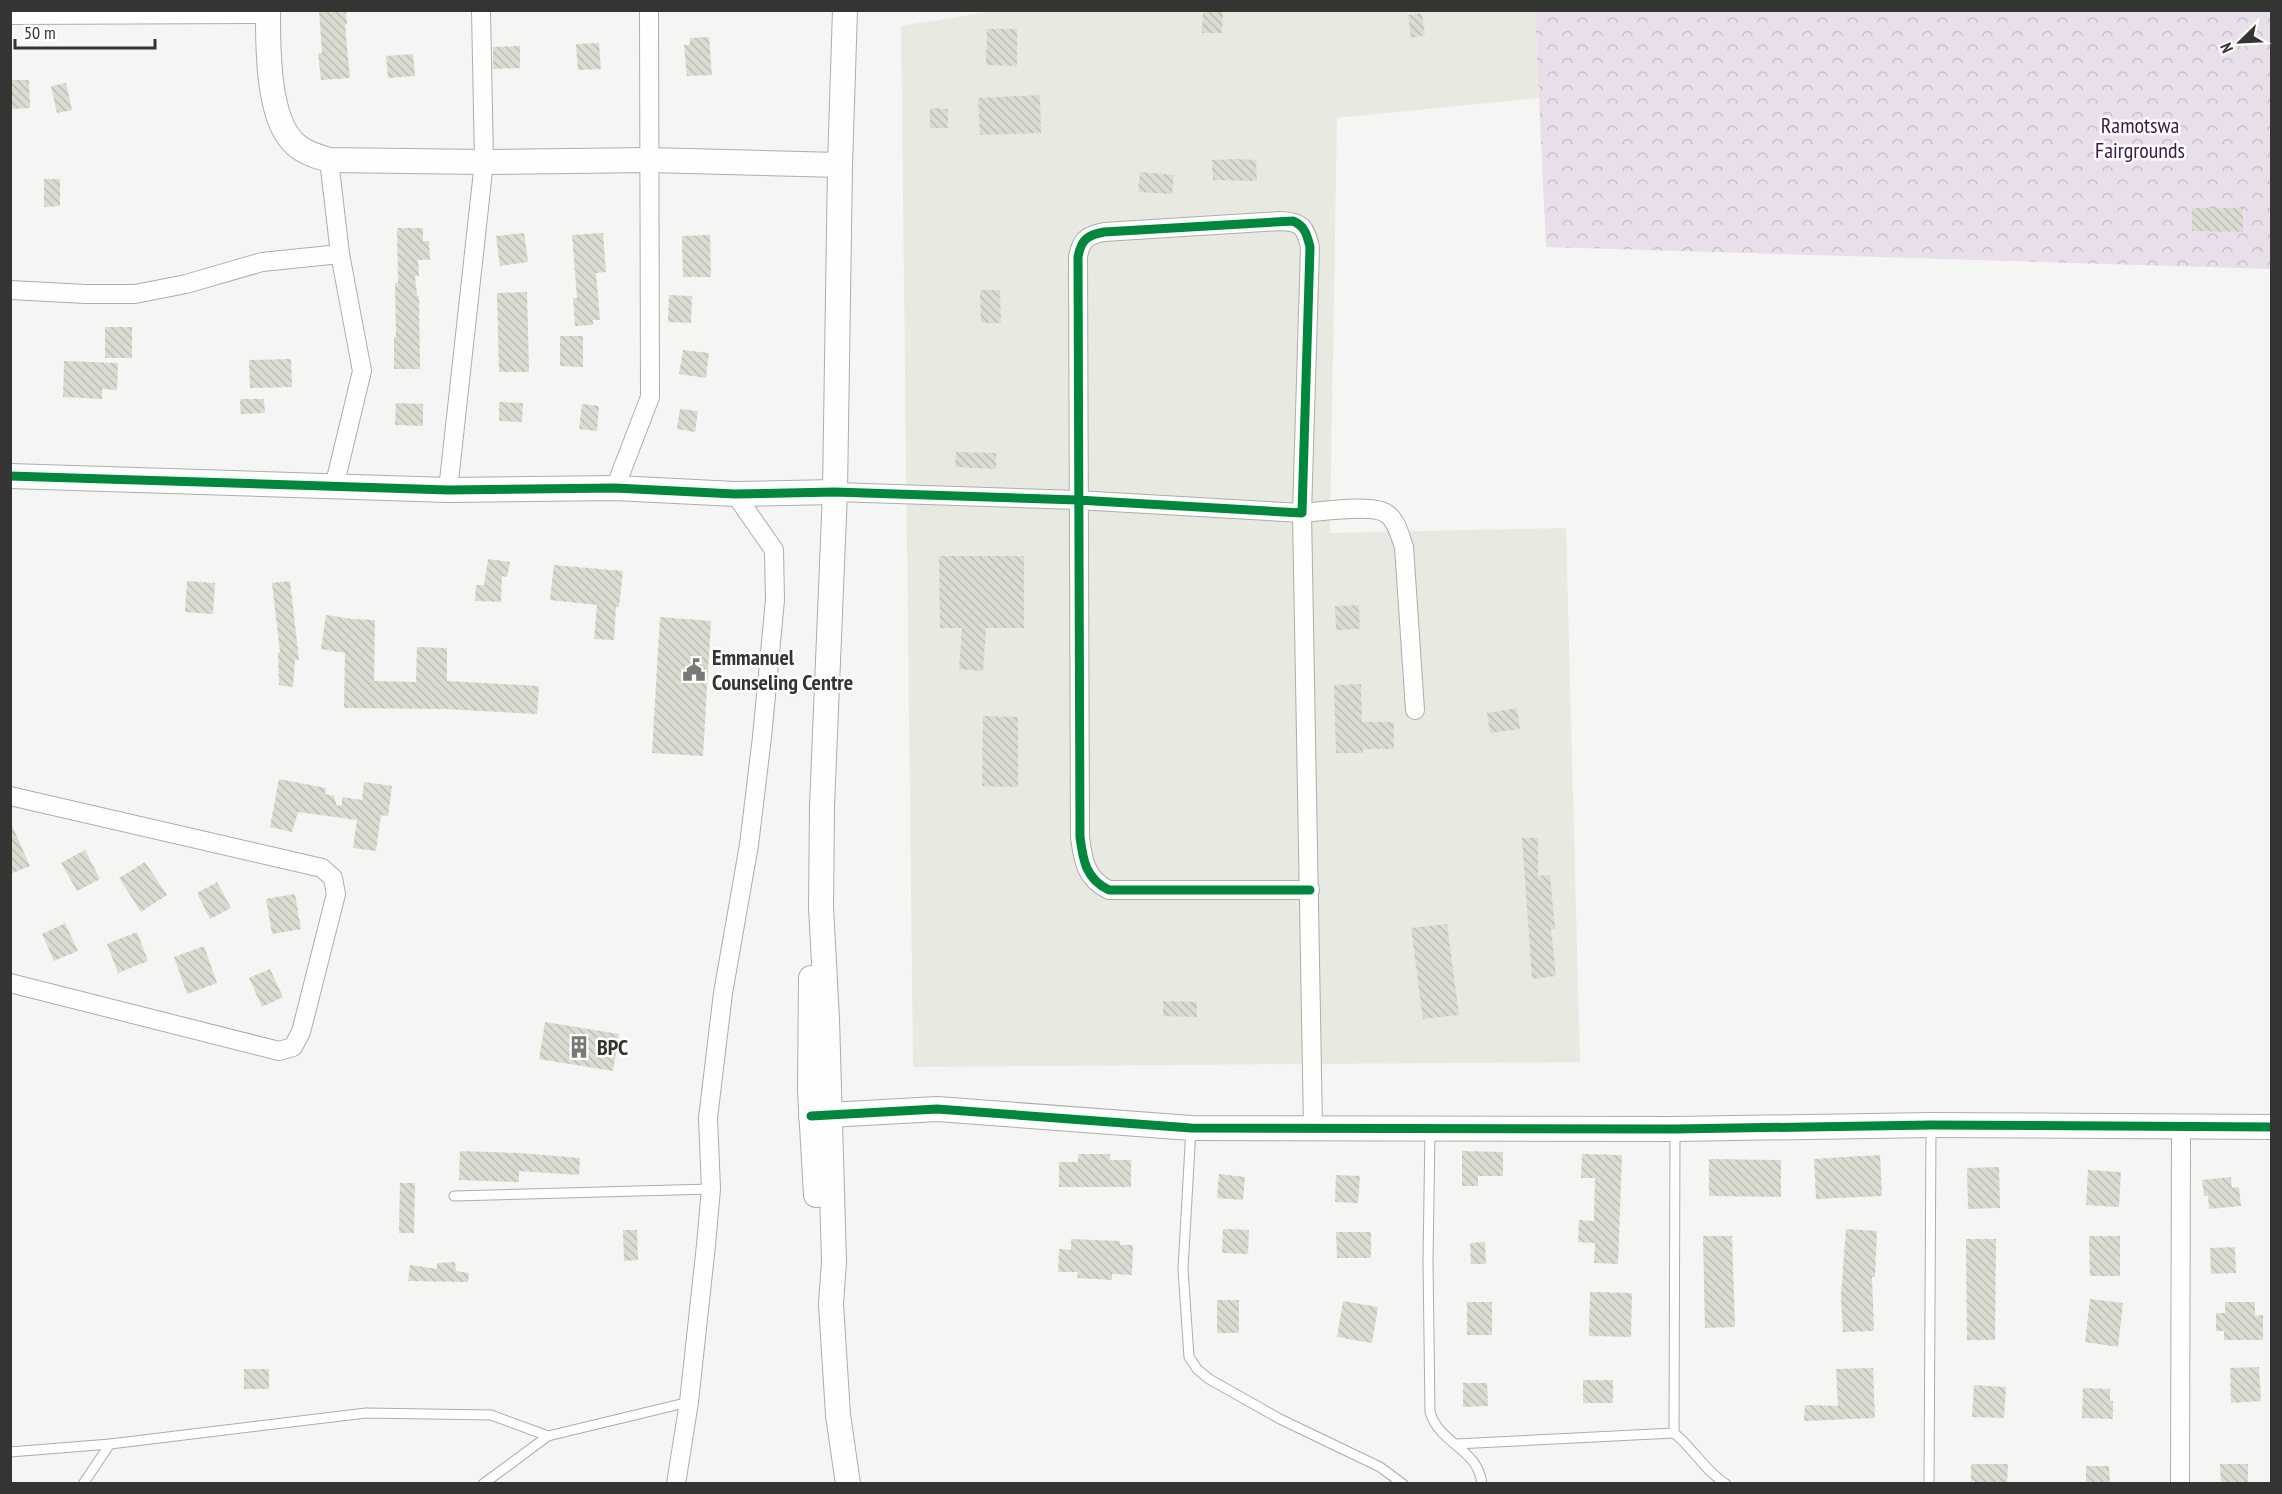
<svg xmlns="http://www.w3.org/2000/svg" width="2282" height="1494" font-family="'PT Sans Narrow',sans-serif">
	<defs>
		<pattern id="park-crowns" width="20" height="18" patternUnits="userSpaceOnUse" patternTransform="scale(1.5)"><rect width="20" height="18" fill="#e8dfeb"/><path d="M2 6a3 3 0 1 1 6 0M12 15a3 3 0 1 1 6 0" fill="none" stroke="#c8c0ca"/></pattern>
		<pattern id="building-back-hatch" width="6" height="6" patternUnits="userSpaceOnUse" patternTransform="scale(1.5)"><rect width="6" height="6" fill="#dadbd1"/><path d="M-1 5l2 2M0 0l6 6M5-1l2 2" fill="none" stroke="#bcbdb4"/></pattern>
	</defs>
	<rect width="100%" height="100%" fill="#f5f6f3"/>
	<polygon fill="#e8eae2" points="999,10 1535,11 1539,98 1337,118 1330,533 1566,528 1580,1062 913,1067 901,26"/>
	<polygon fill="url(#park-crowns)" points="1535,11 2271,11 2271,269 1546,247"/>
	<g fill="url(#building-back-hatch)">
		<polygon points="319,10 346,10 347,24 345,24 350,78 321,80 318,53 322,53"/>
		<polygon points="1203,10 1223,10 1222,33 1202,33"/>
		<polygon points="1422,13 1425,35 1411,38 1408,15"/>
		<polygon points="987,29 1017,29 1017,66 986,65"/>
		<polygon points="709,37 712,75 687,76 684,45 690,45 690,38"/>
		<polygon points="599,43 601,69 578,70 576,44"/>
		<polygon points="520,46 520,68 493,69 493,47"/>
		<polygon points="413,54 415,76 388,78 386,56"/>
		<polygon points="10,80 29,80 30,108 10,109"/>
		<polygon points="66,83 72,110 57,113 51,86"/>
		<polygon points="1040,95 1041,133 980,135 978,98"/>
		<polygon points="930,108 948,109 948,128 930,128"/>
		<polygon points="1236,159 1256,160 1257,181 1213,180 1212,160"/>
		<polygon points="1140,172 1174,175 1172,194 1138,192"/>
		<polygon points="44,179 60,179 60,206 44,207"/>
		<polygon points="2192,208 2243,208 2243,232 2192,231"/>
		<polygon points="397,228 423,228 423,241 429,241 430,260 418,260 419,276 415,276 417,296 419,296 420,369 394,369 394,337 396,337 395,283 398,283"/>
		<polygon points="524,233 528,262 500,266 496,236"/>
		<polygon points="603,233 606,272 596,273 600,320 593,320 593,325 575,326 573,298 577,298 572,235"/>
		<polygon points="710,235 711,277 683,277 682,236"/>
		<polygon points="980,290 1000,290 1001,323 981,323"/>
		<polygon points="527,292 529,372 499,372 497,293"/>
		<polygon points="669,295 692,296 691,323 668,322"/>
		<rect x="105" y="327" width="27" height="31"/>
		<polygon points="560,336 583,336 583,367 560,366"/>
		<polygon points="683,350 709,353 706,378 679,374"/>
		<polygon points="291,359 292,387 250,388 249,360"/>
		<polygon points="64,361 118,363 117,390 102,389 102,399 63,397"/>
		<polygon points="240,399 264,399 265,413 241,414"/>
		<polygon points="499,402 523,403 522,422 499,421"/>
		<polygon points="396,403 423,404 423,426 395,425"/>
		<polygon points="582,404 599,406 597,431 579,429"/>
		<polygon points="680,409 698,411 695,432 677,429"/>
		<polygon points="956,452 996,453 996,469 955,467"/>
		<polygon points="939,556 1024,556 1024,628 986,628 983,671 959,669 962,628 940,628"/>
		<polygon points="488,559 510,562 507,577 502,576 501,602 475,601 476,585 484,585"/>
		<polygon points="554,565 623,571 619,607 616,607 614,640 594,639 597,605 550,600"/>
		<polygon points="187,581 215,583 213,614 185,612"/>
		<polygon points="290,581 299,660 295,660 293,687 279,685 278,653 280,652 272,583"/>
		<polygon points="1359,605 1360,629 1336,630 1335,606"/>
		<polygon points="326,615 352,619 375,620 374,681 416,682 417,647 447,648 447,681 539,686 537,714 446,709 344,708 345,653 321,649"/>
		<polygon points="660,617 711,621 703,756 652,753"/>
		<polygon points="1361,684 1362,722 1394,722 1394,749 1363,749 1363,753 1336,753 1334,685"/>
		<polygon points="1517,708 1520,729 1490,733 1487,713"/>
		<polygon points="983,716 1018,717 1018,787 982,786"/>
		<polygon points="279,779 326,788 325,794 334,796 337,806 342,805 342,797 362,800 364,782 392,786 388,816 381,815 376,851 353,848 357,820 298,812 292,832 270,827"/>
		<polygon points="10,821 30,866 10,874"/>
		<polygon points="1522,838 1538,838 1538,876 1550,875 1555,929 1551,929 1556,976 1532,979"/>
		<polygon points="85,850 100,879 77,891 61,863"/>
		<polygon points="145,862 167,895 141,912 119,878"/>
		<polygon points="217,882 231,908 210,919 197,893"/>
		<polygon points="295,894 301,929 272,934 266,899"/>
		<polygon points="65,923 78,951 54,961 42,934"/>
		<polygon points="1447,924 1459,1015 1423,1019 1411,928"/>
		<polygon points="137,932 148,961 118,973 107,944"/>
		<polygon points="204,946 217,983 187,994 174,957"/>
		<polygon points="270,969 283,997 262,1007 249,978"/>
		<polygon points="1163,1001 1197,1002 1197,1017 1163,1016"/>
		<polygon points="545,1022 619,1034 613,1071 539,1059"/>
		<polygon points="460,1151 519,1153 580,1158 579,1175 519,1171 519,1182 459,1180"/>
		<polygon points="1462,1151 1503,1152 1503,1176 1478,1176 1478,1186 1462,1186"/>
		<polygon points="1078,1154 1110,1154 1110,1160 1131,1160 1131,1187 1059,1187 1059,1162 1078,1162"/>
		<polygon points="1582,1154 1622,1155 1618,1264 1594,1263 1595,1243 1578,1242 1579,1220 1594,1221 1595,1178 1581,1178"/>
		<polygon points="1880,1155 1882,1196 1816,1199 1814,1159"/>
		<polygon points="1709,1159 1781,1160 1781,1197 1709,1196"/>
		<polygon points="1999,1167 2000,1208 1968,1209 1967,1168"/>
		<polygon points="2088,1170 2121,1172 2119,1207 2086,1205"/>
		<polygon points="1219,1174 1245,1177 1243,1200 1217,1198"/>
		<polygon points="1336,1175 1360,1176 1358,1203 1335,1202"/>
		<polygon points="2231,1177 2232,1188 2239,1187 2241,1206 2209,1209 2208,1196 2204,1196 2202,1180"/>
		<polygon points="400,1183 415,1183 414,1233 399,1233"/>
		<polygon points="1223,1229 1249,1230 1248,1254 1222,1253"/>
		<polygon points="1846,1229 1877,1231 1875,1277 1872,1277 1874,1331 1843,1332 1841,1295"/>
		<polygon points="623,1230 637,1230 638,1260 624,1261"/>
		<polygon points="1336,1232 1371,1232 1371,1258 1337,1258"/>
		<polygon points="1703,1236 1732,1236 1735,1327 1705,1328"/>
		<polygon points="2089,1236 2120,1236 2120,1276 2090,1276"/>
		<polygon points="1071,1239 1120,1241 1120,1245 1133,1245 1132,1275 1112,1274 1112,1280 1077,1278 1078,1272 1058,1272 1059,1249 1071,1250"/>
		<polygon points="1966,1239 1996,1239 1995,1340 1967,1340"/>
		<polygon points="1485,1242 1486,1264 1471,1264 1470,1243"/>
		<polygon points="2235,1247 2236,1273 2211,1274 2210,1248"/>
		<polygon points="455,1262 456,1271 469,1273 468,1282 408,1281 410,1265 437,1269 437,1263"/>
		<polygon points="1590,1292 1632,1293 1631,1337 1589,1336"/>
		<polygon points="2090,1299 2123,1303 2118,1347 2085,1342"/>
		<rect x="1217" y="1300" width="22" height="33"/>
		<polygon points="1343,1301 1378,1307 1372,1343 1337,1337"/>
		<rect x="1467" y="1302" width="25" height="33"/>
		<polygon points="2225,1302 2255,1302 2255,1316 2263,1315 2263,1340 2224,1340 2224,1331 2216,1331 2216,1313 2225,1313"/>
		<polygon points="2259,1367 2261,1401 2231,1403 2230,1368"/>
		<polygon points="1873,1368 1875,1418 1804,1421 1805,1405 1838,1406 1836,1369"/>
		<rect x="244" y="1369" width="25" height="20"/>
		<rect x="1583" y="1380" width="30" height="23"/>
		<polygon points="1463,1383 1487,1383 1488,1406 1463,1407"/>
		<polygon points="1974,1385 2006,1387 2004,1418 1972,1417"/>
		<polygon points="2083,1388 2110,1389 2110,1401 2113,1401 2113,1419 2082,1418"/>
		<polygon points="1971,1464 2008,1464 2007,1484 1975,1484 1975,1481 1971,1481"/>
		<polygon points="2220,1464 2248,1464 2248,1484 2221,1484"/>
		<polygon points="2086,1466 2109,1466 2110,1484 2086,1484"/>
	</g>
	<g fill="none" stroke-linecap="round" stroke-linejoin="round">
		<g stroke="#adadab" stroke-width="11">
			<g id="lane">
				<polyline points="1191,1128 1183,1269 1189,1357 1197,1369 1209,1379 1280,1419 1380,1467 1403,1484"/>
				<path d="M1430,1130L1428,1261L1430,1412C1440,1445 1478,1448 1482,1484"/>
				<path d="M1675,1131L1674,1433C1693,1448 1705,1471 1726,1484"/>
				<polyline points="454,1196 711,1189"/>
				<polyline points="1456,1444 1674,1433"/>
				<polyline points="10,1452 110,1444 366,1413 491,1415 548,1436"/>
				<polyline points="83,1484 110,1444"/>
				<polyline points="483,1484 548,1436 689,1402"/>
				<polyline points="1929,1484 1931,1127"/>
			</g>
		</g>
		<g stroke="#adadab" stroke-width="20">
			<g id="street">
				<polyline points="10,15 268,14"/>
				<polyline points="329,160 340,254 362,371 334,487"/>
				<polyline points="10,290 86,294 135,294 186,284 262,262 340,254"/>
				<polyline points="615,488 650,397 649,10"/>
				<polyline points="448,490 484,162 481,10"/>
				<path d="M835,492L1077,500L1302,513L1310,247C1305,227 1302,222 1281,221L1104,232C1087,235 1081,240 1078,257L1080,837C1083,861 1086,879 1109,890H1310"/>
				<polyline points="10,796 322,868 333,878 336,894 301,1032 293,1047 279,1051 10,983"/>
				<path d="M1313,1128L1302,513C1320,512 1373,503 1387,514C1397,521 1400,536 1404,547L1415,710"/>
				<polyline points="676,1484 689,1402 706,1245 711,1189 708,1118 723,993 749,845 762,737 775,600 774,550 735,494"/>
				<polyline points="2180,1484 2181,1128"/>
			</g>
		</g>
		<g stroke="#adadab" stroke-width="26">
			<g id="secondary">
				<path d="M268,10C268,46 267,119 295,144C305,153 316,156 329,160L484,162L650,160L840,165"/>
				<polyline points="845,10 840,165 835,492 822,806 821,907 827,1019 834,1261 831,1304 838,1415 848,1484"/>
				<polyline points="10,476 448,490 615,488 735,494 835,492"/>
				<polyline points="811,978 810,1091 816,1195"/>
				<polyline points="811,1116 937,1109 1191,1128 1675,1129 1931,1125 2272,1127"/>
			</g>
		</g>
		<use href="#lane" stroke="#fefefd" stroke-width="9"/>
		<use href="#street" stroke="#fefefd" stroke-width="18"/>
		<use href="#secondary" stroke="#fefefd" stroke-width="24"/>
		<g stroke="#fff" stroke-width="13">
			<g id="cycleway">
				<path d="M10,476L448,490L615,488L735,494L835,492L1077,500L1302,513L1310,247C1307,235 1305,226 1293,221L1104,232C1087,235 1081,240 1078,257L1080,837C1083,861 1086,879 1109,890H1310"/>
				<polyline points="811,1116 937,1109 1191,1128 1675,1129 1931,1125 2272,1127"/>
			</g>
		</g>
		<use href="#cycleway" stroke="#00873e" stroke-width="9"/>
	</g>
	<defs>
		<g id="civic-bare" transform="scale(1.8)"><path d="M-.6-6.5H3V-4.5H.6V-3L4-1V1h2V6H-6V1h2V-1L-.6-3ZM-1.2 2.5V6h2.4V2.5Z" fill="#787876" stroke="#fff" stroke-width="2.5" paint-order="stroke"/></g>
		<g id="building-bare" transform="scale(1.8)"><path d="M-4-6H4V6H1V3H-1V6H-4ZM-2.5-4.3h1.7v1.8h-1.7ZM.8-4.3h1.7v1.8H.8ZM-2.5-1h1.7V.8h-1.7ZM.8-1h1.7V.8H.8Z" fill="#787876" stroke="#fff" stroke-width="2.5" paint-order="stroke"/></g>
	</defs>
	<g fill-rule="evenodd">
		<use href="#civic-bare" x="694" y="670"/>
		<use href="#building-bare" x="579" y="1047"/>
	</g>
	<g text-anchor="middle" stroke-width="5" stroke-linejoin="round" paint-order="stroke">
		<g font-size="22" fill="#3a1845" stroke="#fff">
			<text x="2140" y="133">Ramotswa<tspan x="2140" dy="25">Fairgrounds</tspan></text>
		</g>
		<g font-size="22" font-weight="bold" fill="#343432" stroke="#fff" text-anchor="start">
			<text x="712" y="665">Emmanuel<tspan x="712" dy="25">Counseling Centre</tspan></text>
			<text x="597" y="1055">BPC</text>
		</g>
	</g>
	<rect width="2282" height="1494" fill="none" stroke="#343432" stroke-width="24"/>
	<g transform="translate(2240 42) rotate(246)" stroke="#ffffff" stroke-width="4.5" paint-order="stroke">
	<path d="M0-4.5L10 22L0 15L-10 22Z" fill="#343432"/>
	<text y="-9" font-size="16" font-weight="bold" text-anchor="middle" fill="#343432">N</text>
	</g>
	<path d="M15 39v9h140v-9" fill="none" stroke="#343432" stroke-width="3"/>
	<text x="24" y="39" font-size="18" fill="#343432" stroke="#ffffff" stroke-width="4.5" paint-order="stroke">50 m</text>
</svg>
